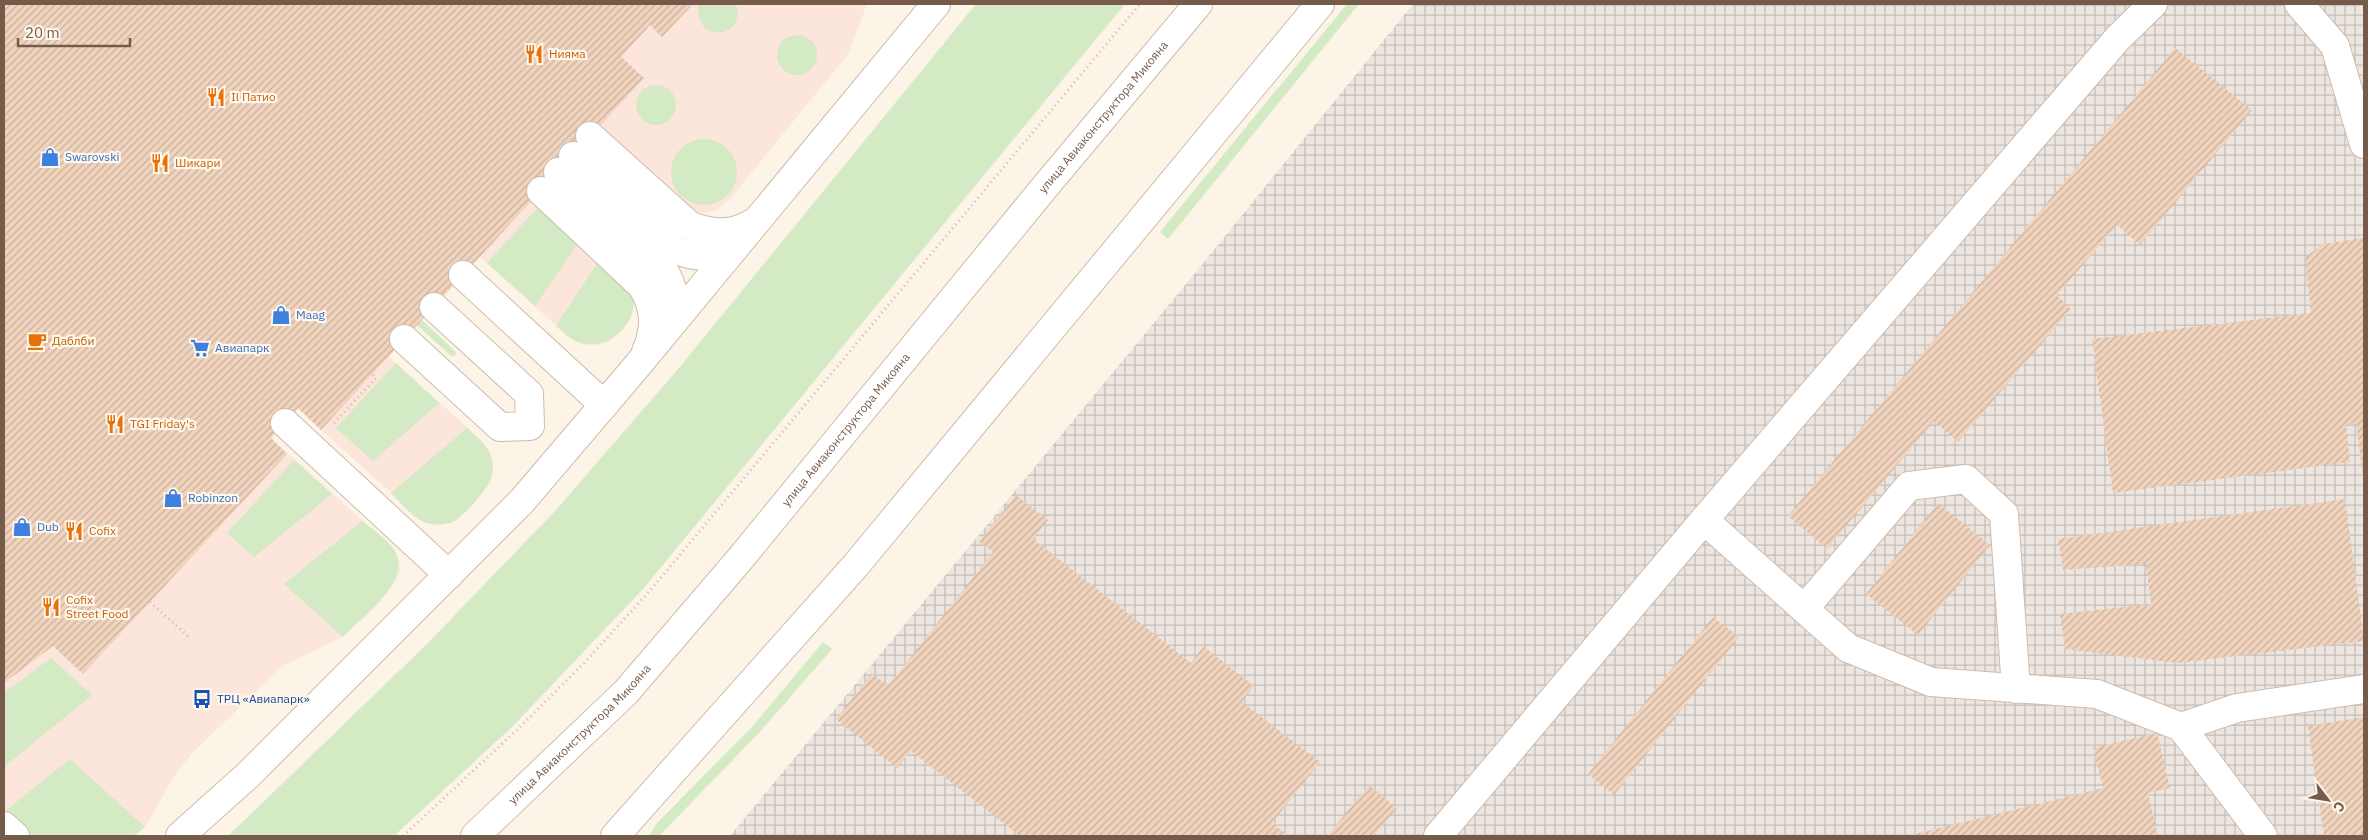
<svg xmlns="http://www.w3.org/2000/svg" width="2368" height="840" font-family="'IBM Plex Sans',sans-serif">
	<defs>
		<pattern id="industrial-grid" width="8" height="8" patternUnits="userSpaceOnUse" patternTransform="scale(1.25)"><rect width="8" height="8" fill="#ede6e0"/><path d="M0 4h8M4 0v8" fill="none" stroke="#c5bdb8"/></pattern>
		<pattern id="building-hatch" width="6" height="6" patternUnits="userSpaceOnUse" patternTransform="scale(1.25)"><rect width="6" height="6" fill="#f1d4be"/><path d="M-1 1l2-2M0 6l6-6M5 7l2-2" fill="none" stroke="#c8af9c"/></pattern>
	</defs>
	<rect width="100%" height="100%" fill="#fcf4e6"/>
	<polygon fill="#fce5da" points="4,4 867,4 850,50 845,58 729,200 718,209 707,213 692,211 618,275 634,302 631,314 626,325 609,342 596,345 583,344 569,337 480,257 388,356 481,440 490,452 493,468 491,481 483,492 452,522 439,524 427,523 417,516 298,409 271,438 392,547 398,558 400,570 396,581 343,637 284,665 192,753 175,775 145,827 133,836 30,836 4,812"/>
	<polygon fill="url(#industrial-grid)" points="1413,4 2364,4 2364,836 730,836 1205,261"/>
	<g fill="#d3eac5">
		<path d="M699,4H736C747,40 692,44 699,4Z"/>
		<polygon points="976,4 1125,4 643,589 514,725 394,836 228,836 426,645 556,510 679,368"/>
		<polygon points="1347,4 1359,4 1168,239 1160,232"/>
		<circle cx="797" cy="55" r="20"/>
		<circle cx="656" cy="105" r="20"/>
		<circle cx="704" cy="172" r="33"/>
		<polygon points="540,205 580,241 535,306 487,263"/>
		<path d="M600,259C609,268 621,276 628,286C647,312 615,349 586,344C574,343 565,334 556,326Z"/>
		<polygon points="422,320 455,351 456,355 451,356 417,325"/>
		<polygon points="396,363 439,403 373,461 336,428"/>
		<path d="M467,428C479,439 493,450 493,468C493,485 467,513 453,522C446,525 433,525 426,523C413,518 401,503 391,493Z"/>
		<polygon points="294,460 332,494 254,557 227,533"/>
		<path d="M362,521C372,529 384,537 392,547C417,578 363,616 343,637L284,584Z"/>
		<polygon points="823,642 832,649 758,734 659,836 649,836 657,823 751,728"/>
		<polygon points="51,658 92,695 4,767 4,693"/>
		<polygon points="70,759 145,827 133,836 30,836 4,812"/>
	</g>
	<g fill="url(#building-hatch)">
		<polygon points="4,4 693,4 662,37 650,25 621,57 644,78 321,430 298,408 271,438 287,454 83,674 53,646 4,683"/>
		<polygon points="2175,48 2252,110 2140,245 2117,225 2057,295 2071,309 1958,442 1934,421 1827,549 1788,516"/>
		<polygon points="2364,238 2364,485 2356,423 2346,424 2350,462 2113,493 2092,339 2311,313 2305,257 2324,244"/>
		<polygon points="1016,495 1048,520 1033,539 1191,663 1203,646 1254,686 1242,702 1320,762 1272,823 1289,836 1020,836 911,751 897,768 836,719 872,673 888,686 993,552 979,542"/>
		<polygon points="2345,499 2364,641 2177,663 2065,649 2060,614 2151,604 2146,564 2063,570 2058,539"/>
		<polygon points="1938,503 1990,545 1918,635 1866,594"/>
		<polygon points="1713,617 1739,637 1614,795 1588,774"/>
		<polygon points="2364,717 2364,836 2324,836 2308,726"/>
		<polygon points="2157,733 2170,788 2148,793 2158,836 1907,836 2103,788 2093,748"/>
		<polygon points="1369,785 1397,808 1374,836 1327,836"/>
	</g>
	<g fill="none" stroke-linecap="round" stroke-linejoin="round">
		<g stroke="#cebcad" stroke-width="30">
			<g id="minor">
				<polyline points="2299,4 2335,46 2364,144"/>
				<path d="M590,136L689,225C712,235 735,236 756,221"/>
				<path d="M573,156L676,250C697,258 719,260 737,244"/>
				<path d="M558,172L666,274C676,293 676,309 666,329"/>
				<path d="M541,191L642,286C656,309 656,328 646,352"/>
				<polyline points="463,275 604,405"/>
				<polyline points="404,339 500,427 530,426 529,394 434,307"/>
				<polyline points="285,423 449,575"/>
				<polyline points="1704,520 1848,648 1931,682 2097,694 2181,727 2263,836"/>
				<polyline points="1804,609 1909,486 1966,479 2004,514 2016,689"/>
				<polyline points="2181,727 2237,708 2364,689"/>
				<polyline points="4,826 15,836"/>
				<polyline points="180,836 248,775 522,501 637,366 936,4"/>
				<path id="s1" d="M475,836L626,692L740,559L1044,188L1198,4"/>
				<polyline points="615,836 856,565 1320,4"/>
				<polyline points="1438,836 1704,520 2118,38 2153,4"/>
			</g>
		</g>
		<g stroke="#d7b7a1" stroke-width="3" stroke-dasharray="1 4" stroke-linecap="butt">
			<polyline points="334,423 376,378 372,374"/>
			<polyline points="150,602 189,637"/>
			<polyline points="403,836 518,729 584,663 648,593 1140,4"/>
		</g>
		<use href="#minor" stroke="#fff" stroke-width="28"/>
	</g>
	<defs>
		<g id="restaurant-bare" transform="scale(1.5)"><path d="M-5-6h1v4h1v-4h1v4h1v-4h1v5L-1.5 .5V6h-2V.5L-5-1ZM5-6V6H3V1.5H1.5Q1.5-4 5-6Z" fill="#e8710a" stroke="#fff8ed" stroke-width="2.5" paint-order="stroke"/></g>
		<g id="shop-bare" transform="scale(1.5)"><path d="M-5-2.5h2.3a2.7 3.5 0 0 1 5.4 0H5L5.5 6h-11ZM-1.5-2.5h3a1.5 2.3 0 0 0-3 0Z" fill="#3f7fe0" stroke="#fff8ed" stroke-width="2.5" paint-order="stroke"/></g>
		<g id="cafe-bare" transform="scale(1.5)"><path d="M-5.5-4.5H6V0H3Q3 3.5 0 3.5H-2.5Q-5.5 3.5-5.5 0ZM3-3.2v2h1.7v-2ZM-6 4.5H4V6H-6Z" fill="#e8710a" stroke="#fff8ed" stroke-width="2.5" paint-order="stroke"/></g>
		<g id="supermarket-bare" transform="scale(1.5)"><path d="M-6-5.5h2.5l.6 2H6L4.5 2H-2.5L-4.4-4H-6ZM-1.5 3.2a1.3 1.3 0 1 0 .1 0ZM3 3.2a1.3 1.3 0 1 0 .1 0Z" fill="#3f7fe0" stroke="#fff8ed" stroke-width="2.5" paint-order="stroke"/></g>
		<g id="bus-bare" transform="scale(1.5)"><path d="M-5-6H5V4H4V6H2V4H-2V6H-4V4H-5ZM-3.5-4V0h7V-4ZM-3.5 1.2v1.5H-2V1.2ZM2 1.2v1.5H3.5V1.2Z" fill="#1a4fb4" stroke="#fff8ed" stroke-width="2.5" paint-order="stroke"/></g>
	</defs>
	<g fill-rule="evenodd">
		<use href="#restaurant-bare" x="534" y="54"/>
		<use href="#restaurant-bare" x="216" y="97"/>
		<use href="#shop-bare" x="50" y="157"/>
		<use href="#restaurant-bare" x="160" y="163"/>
		<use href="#shop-bare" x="281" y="315"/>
		<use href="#cafe-bare" x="37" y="341"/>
		<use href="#supermarket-bare" x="200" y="348"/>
		<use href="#restaurant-bare" x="115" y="424"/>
		<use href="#shop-bare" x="173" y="498"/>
		<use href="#shop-bare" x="22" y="527"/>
		<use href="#restaurant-bare" x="74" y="531"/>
		<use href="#restaurant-bare" x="51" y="607"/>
		<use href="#bus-bare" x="202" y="699"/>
	</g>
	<g text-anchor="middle" stroke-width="4.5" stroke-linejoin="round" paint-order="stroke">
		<g font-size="12" fill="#c56008" stroke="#fff8ed" text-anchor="start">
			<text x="549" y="58">Нияма</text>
			<text x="231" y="101">Il Патио</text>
			<text x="175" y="167">Шикари</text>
			<text x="52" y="345">Даблби</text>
			<text x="130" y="428">TGI Friday's</text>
			<text x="89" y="535">Cofix</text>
			<text x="66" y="604">Cofix<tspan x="66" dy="14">Street Food</tspan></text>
		</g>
		<g font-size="12" fill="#765b4b" stroke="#fff8ed">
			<text dy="4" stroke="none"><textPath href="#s1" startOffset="956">улица Авиаконструктора Микояна</textPath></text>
			<text dy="4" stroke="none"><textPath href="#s1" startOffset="551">улица Авиаконструктора Микояна</textPath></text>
			<text dy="4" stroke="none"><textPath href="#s1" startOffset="146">улица Авиаконструктора Микояна</textPath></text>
		</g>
		<g font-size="12" fill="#366cbe" stroke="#fff8ed" text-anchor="start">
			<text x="65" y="161">Swarovski</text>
			<text x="296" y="319">Maag</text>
			<text x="215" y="352">Авиапарк</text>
			<text x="188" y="502">Robinzon</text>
			<text x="37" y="531">Dub</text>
		</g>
		<g font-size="12" fill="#164399" stroke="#fff8ed" text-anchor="start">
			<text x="217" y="703">ТРЦ «Авиапарк»</text>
		</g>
	</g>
	<rect width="2368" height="840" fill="none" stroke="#765b4b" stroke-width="10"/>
	<g transform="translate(2328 800) rotate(121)" stroke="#fff8ed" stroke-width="4" paint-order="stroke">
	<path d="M0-4L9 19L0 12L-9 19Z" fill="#765b4b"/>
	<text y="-8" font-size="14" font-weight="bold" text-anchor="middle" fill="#765b4b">С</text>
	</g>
	<path d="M18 38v8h112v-8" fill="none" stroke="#765b4b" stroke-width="2.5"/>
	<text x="25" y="38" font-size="15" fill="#765b4b" stroke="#fff8ed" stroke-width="4" paint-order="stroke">20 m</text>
</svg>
